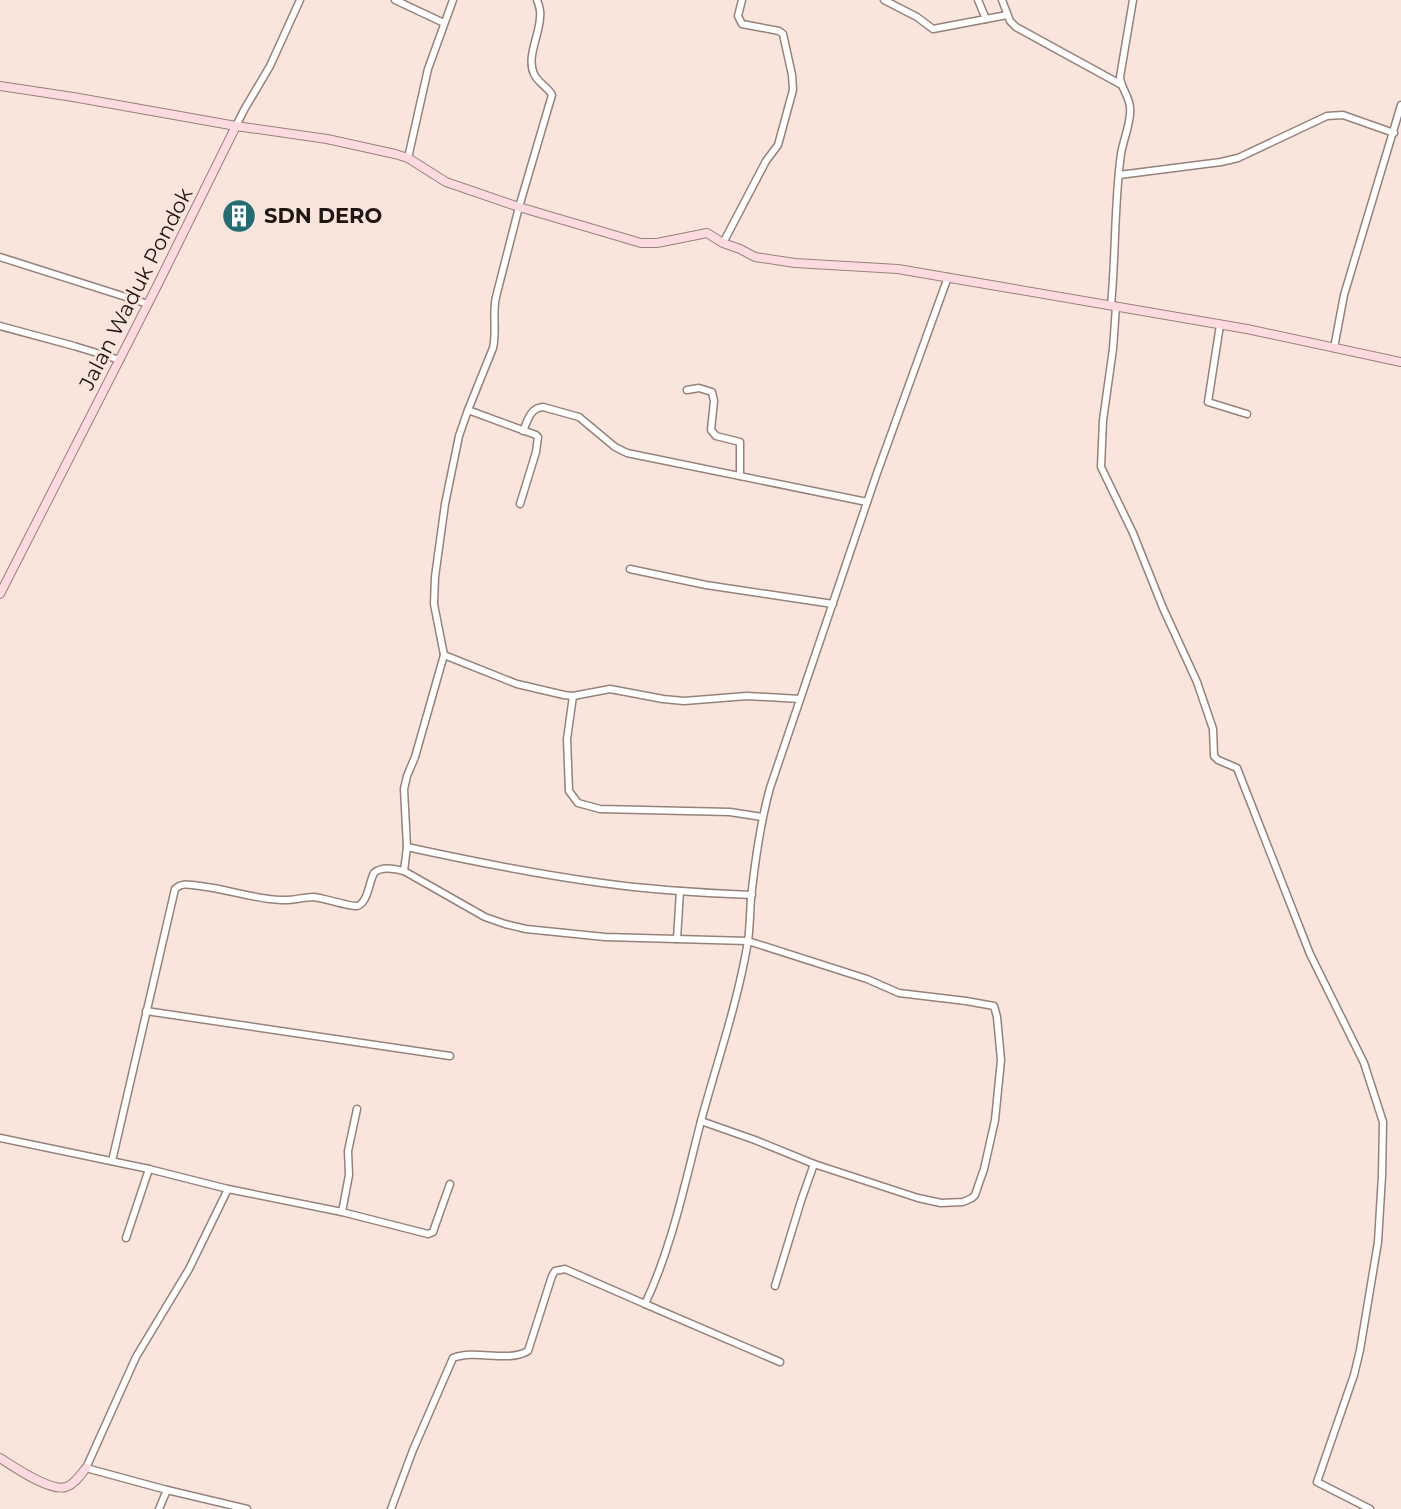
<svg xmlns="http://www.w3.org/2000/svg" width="1401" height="1509" font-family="Montserrat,sans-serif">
	<rect width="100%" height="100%" fill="#fae5dc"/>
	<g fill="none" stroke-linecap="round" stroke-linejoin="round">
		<g stroke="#95827a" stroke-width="9">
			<g id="street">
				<polyline points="395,0 444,23"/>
				<polyline points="884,0 917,17 933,29 1007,15"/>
				<polyline points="978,0 986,19"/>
				<polyline points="1002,0 1010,21 1016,27 1120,84"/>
				<polyline points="236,126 244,110 270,66 300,0"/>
				<polyline points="408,158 428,69 453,0"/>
				<polyline points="1119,175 1221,162 1238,158 1327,116 1343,115 1394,133"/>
				<polyline points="723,243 766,161 778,145 793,90 792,75 783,34 779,31 742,24 738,16 742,0"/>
				<polyline points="0,257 148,304"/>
				<path d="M1111,305C1116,255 1114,204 1121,154C1123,140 1132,121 1130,107C1129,96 1121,88 1120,77L1133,0"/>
				<polyline points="1116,306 1113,349 1103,420 1101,467 1133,533 1163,608 1197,682 1213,729 1214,756 1218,760 1237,768 1310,954 1364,1063 1383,1122 1382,1176 1378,1242 1360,1350 1354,1375 1317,1482 1370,1509"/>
				<polyline points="1220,325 1208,402 1247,414"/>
				<polyline points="0,326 74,346 120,360"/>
				<polyline points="1334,348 1344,295 1401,105"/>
				<polyline points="687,390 699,388 712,392 714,401 711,430 716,436 740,442 740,476"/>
				<polyline points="468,410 536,435 538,437 536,452 520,504"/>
				<path d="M523,431C528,420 530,408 543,407L579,417L615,447L627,453L867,502"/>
				<polyline points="630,569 706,585 833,604"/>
				<polyline points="444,655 517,684 564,695 573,696 610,689 663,699 684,701 747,696 800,699"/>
				<polyline points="573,696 567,739 569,791 578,803 600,809 730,812 762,817"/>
				<path d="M407,847C471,861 536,874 602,883C652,890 702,893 752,895"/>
				<path d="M404,871L407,847L404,789L407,776L415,757L444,655L434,604L435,577L445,504L459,436L468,410L493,348C497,331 492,314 496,297L519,207L552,95C548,87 538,83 534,74C526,57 540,34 540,17C541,11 539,5 537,0"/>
				<polyline points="677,939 680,891"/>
				<polyline points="146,1011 450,1056"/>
				<polyline points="0,1138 149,1169 228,1189 189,1269 136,1357 86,1468 167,1490 247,1509"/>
				<path d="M112,1161L175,889C182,882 190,885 200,886C227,889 254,899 281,900C292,901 303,897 314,897C323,898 352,907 357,906C368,903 369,882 374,873C382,866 394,869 404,871L485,917L505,924L526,929L605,937L748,941L867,979L899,993L966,1001L994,1006L997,1017L1001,1060L995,1120L984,1169L975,1195L972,1198L963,1202L941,1203L918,1198L814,1164L755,1140L701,1121"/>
				<polyline points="228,1189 342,1212 428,1234 433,1232 435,1226 450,1184"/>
				<polyline points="342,1212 349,1175 348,1151 357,1109"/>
				<polyline points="126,1238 149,1169"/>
				<polyline points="775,1286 801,1201 814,1164"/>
				<polyline points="645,1304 780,1362"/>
				<polyline points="159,1509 167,1490"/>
				<path d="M391,1509L413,1450L453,1358C477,1349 507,1363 528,1351L552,1276L555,1271L565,1269L645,1304C672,1247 685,1183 701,1121C717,1062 738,1002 748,941C750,927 750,912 751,898C755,861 760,824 770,788L877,473L948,277"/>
			</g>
		</g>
		<g stroke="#95827a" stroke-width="10">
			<g id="secondary">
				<polyline points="0,86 73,97 236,126 327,139 395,154 408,158 446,182 519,207 641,243 657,243 707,233 723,243 740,249 755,257 795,263 898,269 1247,329 1401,362"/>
				<polyline points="0,594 157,286 236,126"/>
				<path d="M0,1458C14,1467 50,1492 66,1487C75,1484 81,1474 86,1468"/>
			</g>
		</g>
		<use href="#street" stroke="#fff" stroke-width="6"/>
		<use href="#secondary" stroke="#fddadf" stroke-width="8"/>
	</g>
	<defs>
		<g id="building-disc" transform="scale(1.75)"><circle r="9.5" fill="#216d72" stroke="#fae5dc"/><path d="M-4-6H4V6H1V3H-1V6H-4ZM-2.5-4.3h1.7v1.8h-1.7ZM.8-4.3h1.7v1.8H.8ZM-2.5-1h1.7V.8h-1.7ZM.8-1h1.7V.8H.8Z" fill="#fff"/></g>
	</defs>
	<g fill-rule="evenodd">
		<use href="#building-disc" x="239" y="216"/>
	</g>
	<g text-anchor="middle" stroke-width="5" stroke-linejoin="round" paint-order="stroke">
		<g font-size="21" font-weight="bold" fill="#1f1714" stroke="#fae5dc" text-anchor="start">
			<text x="264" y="223">SDN DERO</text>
		</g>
		<g font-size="21" fill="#1f1714" stroke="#fae5dc">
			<text transform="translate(136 289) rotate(-63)" y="7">Jalan Waduk Pondok</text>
		</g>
	</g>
</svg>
